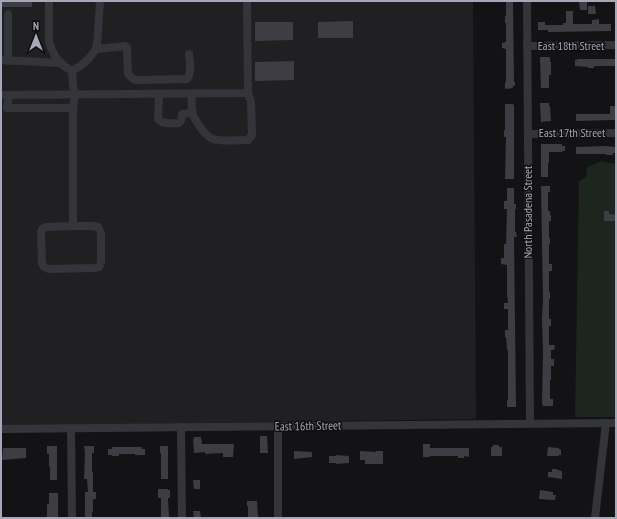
<svg xmlns="http://www.w3.org/2000/svg" width="617" height="519" font-family="'PT Sans Narrow',sans-serif">
	<rect width="100%" height="100%" fill="#131315"/>
	<polygon fill="#201f22" points="1,1 473,1 476,419 1,426"/>
	<polygon fill="#1d251f" points="602,161 616,164 616,417 575,417 579,181 586,177 587,167"/>
	<g fill="#3e3d43">
		<rect x="1" y="1" width="31" height="6"/>
		<polygon points="506,2 513,2 514,82 515,82 515,86 513,86 513,88 505,89 505,82 506,82 506,49 502,48 502,43 506,42 506,23 505,23 505,16 506,16"/>
		<polygon points="579,2 587,2 587,10 580,10"/>
		<polygon points="588,6 595,6 596,14 588,14"/>
		<polygon points="566,11 573,11 573,24 592,24 592,20 599,19 599,24 611,24 611,31 550,32 548,32 548,30 538,30 538,22 545,22 545,25 563,25 563,23 566,23"/>
		<polygon points="353,21 353,38 318,38 318,22"/>
		<polygon points="255,22 293,22 293,40 255,41"/>
		<polygon points="540,57 550,57 550,62 551,62 551,75 549,75 549,88 541,88"/>
		<polygon points="579,59 616,59 616,66 594,66 594,68 588,68 588,67 575,66 575,60"/>
		<polygon points="294,61 294,80 255,81 255,62"/>
		<polygon points="540,103 549,103 549,106 550,106 551,121 541,122"/>
		<polygon points="505,104 513,104 514,106 514,179 505,179 506,137 504,137 504,130 505,130"/>
		<polygon points="610,106 615,106 615,120 576,121 576,114 610,114"/>
		<polygon points="541,144 562,144 562,146 565,146 565,151 562,151 562,152 549,152 549,163 548,163 548,177 541,177"/>
		<polygon points="606,146 616,147 616,153 613,153 613,155 606,155 606,154 576,154 576,147"/>
		<polygon points="541,186 550,186 550,192 548,192 548,211 550,211 550,215 551,215 551,221 549,221 549,238 550,238 550,244 549,244 549,264 552,264 552,271 549,271 549,292 550,292 550,299 549,299 549,319 551,319 551,326 549,326 549,345 555,345 554,350 551,350 551,359 554,359 554,366 551,366 551,380 550,380 550,399 553,399 553,406 543,406 542,404 543,353 542,319 543,299"/>
		<polygon points="507,188 514,188 514,204 516,204 516,209 515,209 515,232 516,232 517,237 514,237 516,407 507,407 507,400 508,400 508,350 507,350 506,337 505,337 505,330 508,330 508,309 504,309 504,303 508,303 507,294 507,265 501,264 501,258 504,258 504,244 506,244 507,209 504,209 504,201 507,201"/>
		<polygon points="604,211 609,211 609,214 616,215 616,221 604,221"/>
		<polygon points="260,436 267,436 268,453 260,453"/>
		<polygon points="194,437 201,437 202,444 234,444 233,457 223,457 223,453 205,454 205,452 194,453 193,439 194,439"/>
		<polygon points="423,444 430,444 430,448 469,448 469,457 464,456 464,458 458,458 458,456 430,456 430,457 423,457"/>
		<polygon points="493,445 499,445 499,447 502,447 502,456 491,456 491,447 493,447"/>
		<polygon points="47,446 57,446 57,480 50,480 50,466 49,466 49,454 47,454"/>
		<polygon points="84,446 94,446 94,453 92,453 92,472 93,472 93,492 96,492 96,499 93,499 93,512 92,512 92,518 85,518 85,492 88,492 87,479 84,479 85,453"/>
		<polygon points="160,446 168,446 168,479 161,479 161,453 160,453"/>
		<polygon points="112,447 142,447 142,449 145,449 145,455 135,455 135,454 119,454 119,456 112,456 112,455 108,455 108,449 112,449"/>
		<polygon points="548,447 559,448 559,449 561,450 561,455 559,455 558,456 547,456"/>
		<polygon points="3,448 26,448 26,458 2,460"/>
		<polygon points="294,451 312,452 312,457 294,459"/>
		<polygon points="360,451 376,452 376,451 383,451 383,464 365,464 365,460 360,460"/>
		<polygon points="336,455 349,456 349,463 336,464 336,463 329,463 329,456 336,456"/>
		<polygon points="552,469 557,469 557,470 562,471 562,479 548,477 548,472 552,472"/>
		<polygon points="193,480 200,480 200,489 194,489"/>
		<polygon points="158,489 168,489 168,490 170,490 170,498 168,498 169,518 161,518 161,498 158,498"/>
		<polygon points="540,490 553,492 553,495 556,495 555,500 539,499"/>
		<polygon points="49,493 58,493 58,518 47,518 47,504 49,504"/>
		<polygon points="247,501 257,501 258,518 248,518 248,506 247,506"/>
		<polygon points="193,511 200,511 201,518 194,518"/>
	</g>
	<g fill="none" stroke-linecap="round" stroke-linejoin="round">
		<g stroke="#34353b" stroke-width="8">
			<path d="M49,1V42C54,57 59,64 72,71"/>
			<polyline points="527,1 530,423"/>
			<polyline points="527,46 616,45"/>
			<path d="M96,49L125,46L127,47L128,74L132,78L135,80L187,79C192,73 190,62 189,54"/>
			<polyline points="1,60 61,63"/>
			<polyline points="8,61 8,14"/>
			<polyline points="72,71 73,85 75,95 73,108 73,226 93,226 98,227 101,233 101,263 99,267 94,268 49,269 44,267 42,263 41,232 43,228 46,227 73,226"/>
			<path d="M72,71C83,65 93,57 97,45L100,2L99,1"/>
			<path d="M159,94L158,119C163,125 172,123 179,123L181,121L182,114L192,113"/>
			<path d="M192,94C192,99 191,104 192,109C192,118 205,136 213,139C221,142 239,140 248,140L252,135L251,102L248,93"/>
			<polyline points="1,95 248,93 247,1"/>
			<polyline points="9,95 7,108 73,108"/>
			<polyline points="528,134 616,133"/>
			<polyline points="278,426 278,518"/>
			<polyline points="181,427 182,518"/>
			<polyline points="71,428 72,518"/>
			<polyline points="1,429 616,423"/>
			<polyline points="595,518 606,423"/>
		</g>
	</g>
	<g text-anchor="middle" stroke-width="3" stroke-linejoin="round" paint-order="stroke">
		<g font-size="12" fill="#a4a8b7" stroke="#0f0e10">
			<text x="571" y="50">East 18th Street</text>
			<text x="572" y="137">East 17th Street</text>
			<text transform="translate(528 212) rotate(-90)" y="4">North Pasadena Street</text>
			<text transform="translate(308 426) rotate(-1)" y="4">East 16th Street</text>
		</g>
	</g>
	<rect width="617" height="519" fill="none" stroke="#a4a8b7" stroke-width="4"/>
	<g transform="translate(36 36)" stroke="#0f0e10" stroke-width="3" paint-order="stroke">
	<path d="M0-3L7 15L0 10L-7 15Z" fill="#a4a8b7"/>
	<text y="-6" font-size="11" font-weight="bold" text-anchor="middle" fill="#a4a8b7">N</text>
	</g>
</svg>
